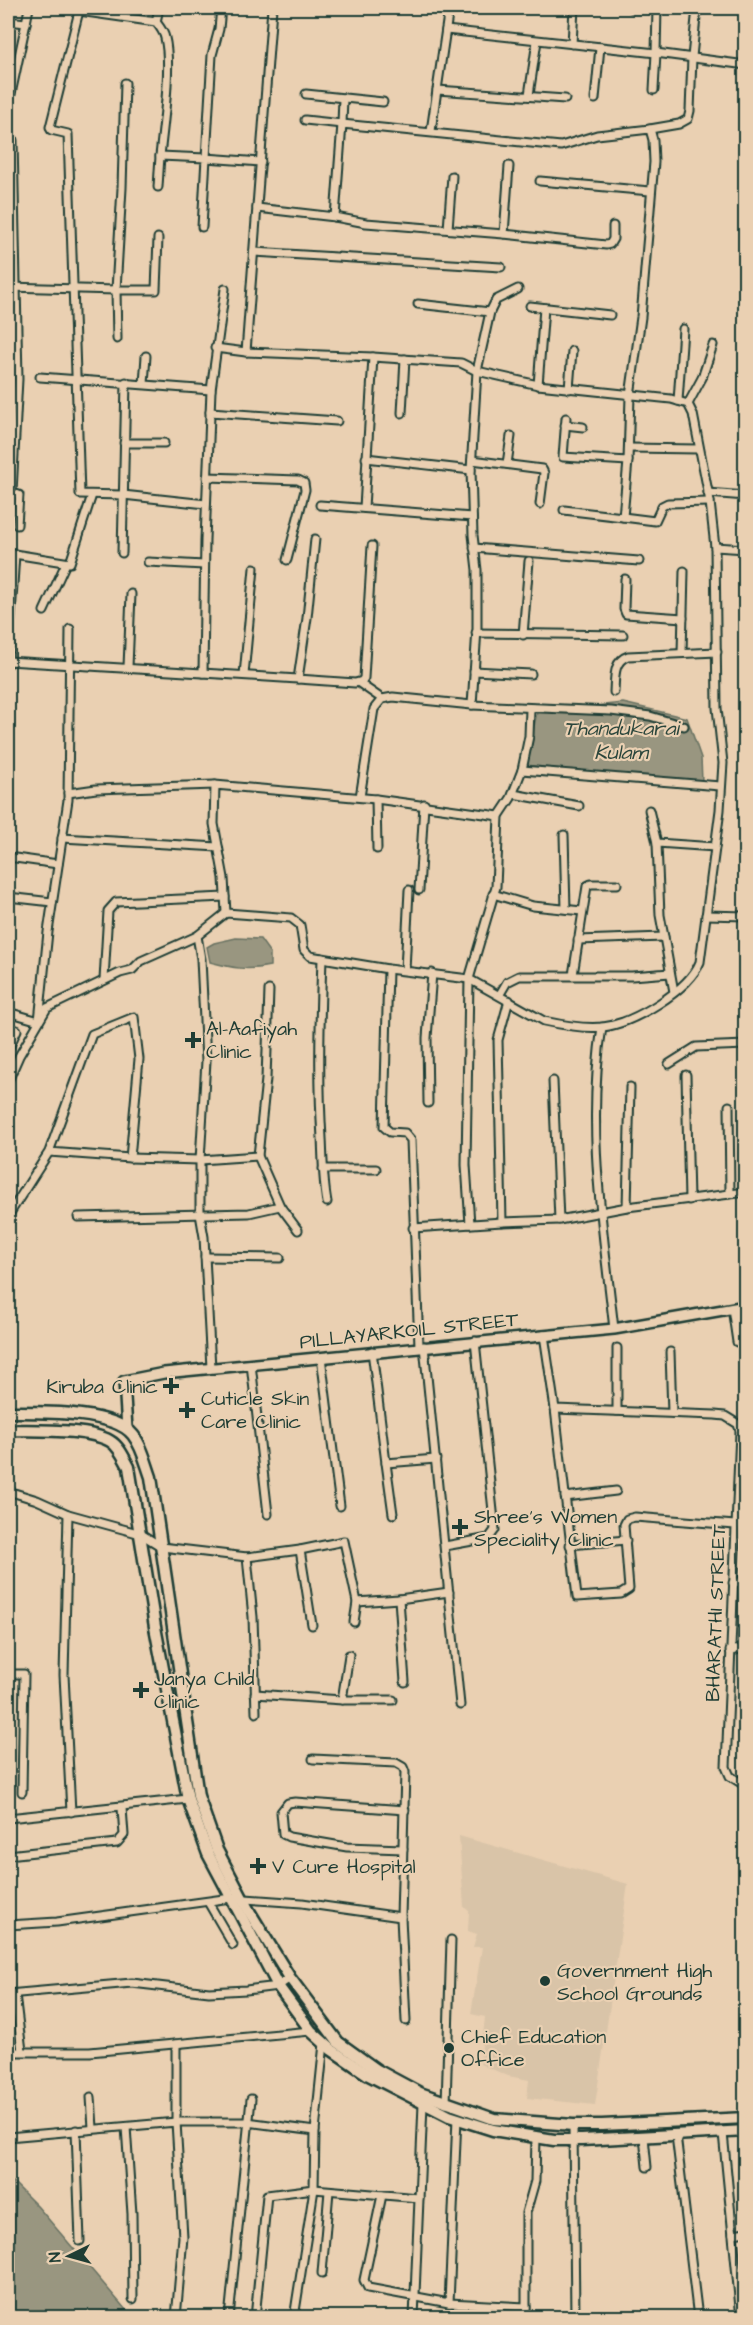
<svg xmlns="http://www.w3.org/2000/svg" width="753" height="2325" font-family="'Architects Daughter',sans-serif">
	<rect width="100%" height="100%" fill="#ead0b2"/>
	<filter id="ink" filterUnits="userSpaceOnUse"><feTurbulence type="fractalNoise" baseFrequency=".0167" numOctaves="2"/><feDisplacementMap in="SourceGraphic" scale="12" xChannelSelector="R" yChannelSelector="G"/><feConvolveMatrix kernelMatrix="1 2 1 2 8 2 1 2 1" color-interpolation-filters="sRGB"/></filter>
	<g filter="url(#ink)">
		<polygon fill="#d9c4a8" points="459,1836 628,1884 595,2105 527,2098 529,2080 508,2076 480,2064 485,2017 471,2014 482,1947 473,1947 477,1934 468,1931 469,1911 464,1907"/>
		<g fill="#999680" stroke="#687262" stroke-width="1.5">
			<polygon points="623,703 687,718 701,758 702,781 688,784 526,765 537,712"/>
			<path d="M236,938L260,939L270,953V966C246,971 233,968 210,962L207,947L214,943Z"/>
			<polygon points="8,2177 38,2207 132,2317 8,2317"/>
		</g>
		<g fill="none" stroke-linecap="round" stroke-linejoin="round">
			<g stroke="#1f3d34" stroke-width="11">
				<g id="minor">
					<polyline points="221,8 219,29 212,55 206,158 261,162"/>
					<polyline points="632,8 657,9"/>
					<polyline points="657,8 656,53 746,65"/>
					<polyline points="8,21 26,23 29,8"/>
					<polyline points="156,22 159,8"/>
					<polyline points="446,30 656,53 654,90"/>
					<polyline points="572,44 574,8"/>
					<polyline points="437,90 565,99"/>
					<polyline points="306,94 383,102"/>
					<polyline points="529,95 537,41"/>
					<polyline points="595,99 600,47"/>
					<polyline points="8,108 26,23"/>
					<polyline points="305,120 342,124 343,98"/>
					<polyline points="650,129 679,124 688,119 690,111 692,57 697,8"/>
					<polyline points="431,131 449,8"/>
					<polyline points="8,136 13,140 18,379 12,492"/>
					<path d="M160,156C163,127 172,65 165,38C164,32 160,27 156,22L79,11L50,127L51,130L68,134L80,494L123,495L206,504"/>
					<polyline points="540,181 650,191"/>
					<polyline points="158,187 160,156 206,158 202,227"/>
					<polyline points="257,208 335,217"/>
					<polyline points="448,229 452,176"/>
					<polyline points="504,234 509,166"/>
					<polyline points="254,252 501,267"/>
					<polyline points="8,287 116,290 122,188 125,83"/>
					<polyline points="418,304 490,312"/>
					<polyline points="530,306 610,315"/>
					<polyline points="117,339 116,290 156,290 158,238"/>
					<polyline points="246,352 272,8"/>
					<polyline points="40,377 211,390"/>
					<polyline points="144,384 146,356"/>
					<polyline points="538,385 544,308"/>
					<polyline points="569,389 572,351"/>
					<polyline points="678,401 683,329"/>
					<polyline points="688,404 702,378 713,345"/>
					<polyline points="210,412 337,421"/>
					<polyline points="402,413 405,359"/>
					<polyline points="566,418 563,457 628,461 630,396 641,317 654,162 653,140 650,129 597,135 561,146 342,124 335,217 366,223 504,234 606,245 610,244 613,239 613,226"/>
					<polyline points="565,425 583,427"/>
					<polyline points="124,443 164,443"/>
					<polyline points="629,448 698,449"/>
					<polyline points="366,458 471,470"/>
					<polyline points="472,460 542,469 544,473 540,504"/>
					<polyline points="507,464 511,436"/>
					<polyline points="207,477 298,480 304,483 305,490 287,560"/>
					<polyline points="10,492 19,495 17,525"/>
					<polyline points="708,493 746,496"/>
					<polyline points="320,505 472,517"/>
					<polyline points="364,508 373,357"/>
					<polyline points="564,510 623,517 628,461"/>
					<polyline points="623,517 655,521 662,506 668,503 710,502"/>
					<polyline points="315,539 307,618 298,679 355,683 362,681 364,678 372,546"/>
					<polyline points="715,547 746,549"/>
					<polyline points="474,548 639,561"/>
					<polyline points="8,553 70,563 92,495"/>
					<polyline points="122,553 126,382"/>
					<polyline points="148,562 204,565"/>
					<polyline points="625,579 624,609 626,614 683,618"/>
					<polyline points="44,611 66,563"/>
					<polyline points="476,633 623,635"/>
					<polyline points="523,635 529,561"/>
					<polyline points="682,653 684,571"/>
					<polyline points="8,661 15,554"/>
					<polyline points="8,664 8,661 298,679"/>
					<polyline points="128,667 131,594"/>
					<polyline points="474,671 531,674"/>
					<polyline points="203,673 205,540 211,390 225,289"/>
					<polyline points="244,675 254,568"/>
					<polyline points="359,683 382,699"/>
					<path d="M614,692C615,678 613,661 628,656L717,652"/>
					<polyline points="472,705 477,629 477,570 473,535 471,470 477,371 490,312 496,300 518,289"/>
					<polyline points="522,770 720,786"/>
					<polyline points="68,793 96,789 215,785"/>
					<polyline points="513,794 579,806"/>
					<polyline points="360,797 374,709 382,699 393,697 472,705 611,711 650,716 684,726"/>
					<polyline points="376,799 377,849"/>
					<polyline points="649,810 657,843 660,915 674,992"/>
					<polyline points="564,835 566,909"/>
					<polyline points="62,838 218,847"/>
					<polyline points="657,843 715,847"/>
					<polyline points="8,857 58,864"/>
					<polyline points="419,890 424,804"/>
					<polyline points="493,894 533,906 582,911"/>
					<polyline points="8,897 52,902"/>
					<polyline points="226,913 224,878 214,824 215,785 376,799 499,816"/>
					<polyline points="706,915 746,916"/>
					<polyline points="197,936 201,959 206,1061 200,1160 200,1214 204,1237 211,1368"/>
					<polyline points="578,940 664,937"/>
					<path d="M322,958C320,1018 318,1078 322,1138C323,1159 323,1181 327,1202"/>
					<polyline points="388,969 384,1127 390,1132 405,1133 411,1140 419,1346"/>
					<polyline points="405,970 409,890"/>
					<polyline points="573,975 587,886 591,884 617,884"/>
					<polyline points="104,980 108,911 116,902 225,897"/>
					<polyline points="269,990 266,1079 258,1156 280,1206"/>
					<polyline points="500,994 507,982 519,976 632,976 670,973"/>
					<polyline points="8,1012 39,1021 48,932 68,800 70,629"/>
					<path d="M602,1027C586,1127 603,1229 614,1329"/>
					<polyline points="8,1028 17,1030 8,1050"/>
					<polyline points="669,1064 696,1047 746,1045"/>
					<polyline points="686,1075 689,1200"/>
					<path d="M8,1081L19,1056L47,1008L120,973L132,970L141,961L197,936L226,913L291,918L300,925L304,950L310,956L388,969L469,979L544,1021C562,1025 584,1029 603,1027C634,1023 689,990 700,962L720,810L723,763L717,708L715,547L710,502L693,414L688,404L671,399L538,385L477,371L461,363L373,357L246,352L215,348"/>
					<polyline points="553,1081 559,1220"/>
					<polyline points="428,1103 427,1038 432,973"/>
					<polyline points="729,1106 730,1194"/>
					<polyline points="130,1158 200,1160 258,1156"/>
					<polyline points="323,1169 376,1169"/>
					<polyline points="627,1207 630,1087"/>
					<polyline points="8,1216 49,1152 92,1034 134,1017 139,1059 130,1158 49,1152"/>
					<polyline points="78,1217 249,1213 280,1206 298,1230"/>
					<polyline points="502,1222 559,1220 627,1207 746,1192"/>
					<polyline points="470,1224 466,1165 469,979 496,887 499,816 511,798 522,770 529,736 530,709"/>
					<polyline points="413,1228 502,1222 498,1040 509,1000"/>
					<polyline points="205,1257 280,1258"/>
					<polyline points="732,1308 737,1342"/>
					<polyline points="544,1335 555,1409 715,1415 725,1416 738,1424 740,1431 726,1767 730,1776 746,1786"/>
					<polyline points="424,1346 460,1705"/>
					<polyline points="617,1348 617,1411"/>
					<polyline points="372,1351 386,1463 436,1459"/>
					<polyline points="670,1352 672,1413"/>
					<polyline points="321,1357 340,1506"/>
					<polyline points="251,1364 268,1514"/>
					<polyline points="555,1409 577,1597 621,1594 629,1589 624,1525 627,1519 635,1517 735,1525 746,1523"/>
					<polyline points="386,1463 393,1514"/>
					<polyline points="8,1491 37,1500 68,1514 141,1534 162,1547 247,1557 253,1617 256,1713"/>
					<polyline points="565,1497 616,1491"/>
					<polyline points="68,1514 64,1675 71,1812"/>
					<polyline points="570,1545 626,1540"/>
					<polyline points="445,1546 489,1538 495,1530 475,1341"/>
					<polyline points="300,1550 312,1625"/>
					<polyline points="247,1557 300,1550 344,1541 357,1602 354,1622"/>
					<polyline points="733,1583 746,1581"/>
					<polyline points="399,1599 405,1682"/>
					<polyline points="357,1602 399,1599 449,1592"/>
					<polyline points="730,1651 746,1648"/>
					<polyline points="8,1674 24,1674 22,1792"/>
					<polyline points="255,1694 342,1700 393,1700"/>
					<polyline points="342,1700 349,1655"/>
					<polyline points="313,1759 396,1763 403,1767 405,1772 401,1917 406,2021"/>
					<polyline points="8,1818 188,1799"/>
					<polyline points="403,1849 347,1847 289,1837 283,1834 281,1812 288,1803 295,1802 405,1810"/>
					<polyline points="8,1855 117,1843 124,1835 122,1808"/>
					<polyline points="208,1902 233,1945"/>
					<polyline points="8,1925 57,1922 231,1898 302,1903 401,1917"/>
					<polyline points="8,1994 132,1983 209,1992 246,1990 278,1986 290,1978"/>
					<polyline points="15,1994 22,2051"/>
					<polyline points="176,2044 176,2122 247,2122 315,2131"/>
					<polyline points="8,2052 90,2052 311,2031"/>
					<polyline points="91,2097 93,2128"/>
					<polyline points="446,2104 451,1940"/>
					<polyline points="573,2125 575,2318"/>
					<polyline points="126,2127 132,2214 133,2299"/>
					<polyline points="76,2130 80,2241"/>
					<polyline points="723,2133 741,2318"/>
					<polyline points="676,2135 698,2318"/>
					<polyline points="8,2137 176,2122 183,2237 176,2318"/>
					<polyline points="644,2137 647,2167"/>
					<polyline points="382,2195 364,2280 368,2288 449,2303 526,2307"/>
					<polyline points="733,2234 746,2232"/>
					<polyline points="322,2273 329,2191"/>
					<polyline points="449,2303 457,2118"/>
					<polyline points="229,2318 251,2099"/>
					<polyline points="255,2318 267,2195 314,2189 419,2198"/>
					<polyline points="294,2318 314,2189 315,2131 324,2043"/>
					<polyline points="414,2318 423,2104"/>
					<polyline points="526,2318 526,2213 535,2181 536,2137"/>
				</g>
			</g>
			<g stroke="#1f3d34" stroke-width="14">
				<polyline id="tertiary" points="127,1429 124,1381 164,1373 614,1329 746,1306"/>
			</g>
			<g stroke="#1f3d34" stroke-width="15">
				<g id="primary">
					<path d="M8,1412C37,1412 114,1410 133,1435C142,1446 146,1463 151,1477L198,1796L217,1850L249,1911L290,1978L338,2042L377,2070L420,2093L494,2119L573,2125H602L746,2118"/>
					<path d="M8,1430C34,1431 87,1428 110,1441C119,1446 124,1458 129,1467L155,1627L188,1799L208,1854L240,1914L278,1986L311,2031L332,2050L367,2074L449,2116L493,2130L554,2140H582L746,2131"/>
				</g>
			</g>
			<use href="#minor" stroke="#ead0b2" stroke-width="7"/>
			<use href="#tertiary" stroke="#ead0b2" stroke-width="9"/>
			<use href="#primary" stroke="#ead0b2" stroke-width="10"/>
		</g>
	</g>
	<g fill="#1f3d34" stroke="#ead0b2" stroke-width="2">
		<path d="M190 1031h6v6h6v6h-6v6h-6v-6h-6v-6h6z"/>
		<path d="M168 1377h6v6h6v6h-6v6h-6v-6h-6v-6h6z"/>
		<path d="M184 1401h6v6h6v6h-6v6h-6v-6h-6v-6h6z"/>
		<path d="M457 1518h6v6h6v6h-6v6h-6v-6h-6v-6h6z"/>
		<path d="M138 1681h6v6h6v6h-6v6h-6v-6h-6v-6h6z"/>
		<path d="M255 1857h6v6h6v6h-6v6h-6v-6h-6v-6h6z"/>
		<circle cx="545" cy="1981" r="6"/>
		<circle cx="449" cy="2048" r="6"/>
	</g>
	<g text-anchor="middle" stroke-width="4.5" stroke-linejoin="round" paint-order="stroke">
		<g font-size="20" fill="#1f3d34" stroke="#ead0b2" text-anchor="start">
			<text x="206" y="1035">Al-Aafiyah<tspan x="206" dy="23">Clinic</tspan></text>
			<text x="158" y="1393" text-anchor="end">Kiruba Clinic</text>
			<text x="201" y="1405">Cuticle Skin<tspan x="201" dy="23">Care Clinic</tspan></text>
			<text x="474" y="1523">Shree's Women<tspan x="474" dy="23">Speciality Clinic</tspan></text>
			<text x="154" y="1685">Janya Child<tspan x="154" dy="23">Clinic</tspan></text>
			<text x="272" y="1873">V Cure Hospital</text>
			<text x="557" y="1977">Government High<tspan x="557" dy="23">School Grounds</tspan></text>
			<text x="461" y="2043">Chief Education<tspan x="461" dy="23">Office</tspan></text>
		</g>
		<g font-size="20" fill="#1f3d34" stroke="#ead0b2">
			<text transform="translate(409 1330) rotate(-6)" y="7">PILLAYARKOIL STREET</text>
			<text transform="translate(715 1613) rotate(-88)" y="7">BHARATHI STREET</text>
		</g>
		<g font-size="21" font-style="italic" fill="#2b463c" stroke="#ead0b2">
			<text x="621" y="735">Thandukarai<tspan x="621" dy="24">Kulam</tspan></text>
		</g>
	</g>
	<rect width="753" height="2325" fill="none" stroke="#ead0b2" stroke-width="30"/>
	<rect x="15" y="15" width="723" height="2295" fill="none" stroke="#1f3d34" stroke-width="2" filter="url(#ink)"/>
	<g transform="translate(69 2256) rotate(265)" stroke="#ead0b2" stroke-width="4.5" paint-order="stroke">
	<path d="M0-4.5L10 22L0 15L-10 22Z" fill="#1f3d34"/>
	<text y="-9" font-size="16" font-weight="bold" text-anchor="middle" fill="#1f3d34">N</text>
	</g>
</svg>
